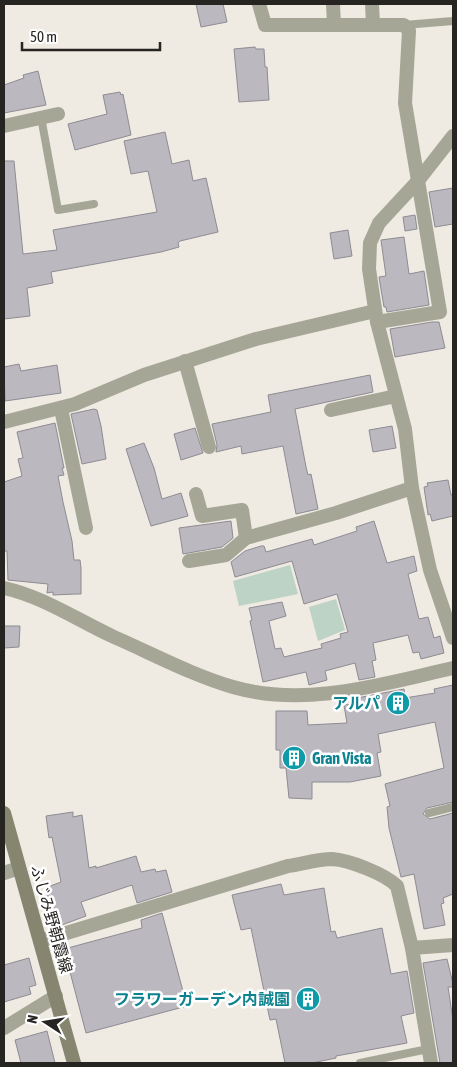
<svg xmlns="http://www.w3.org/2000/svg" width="457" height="1067" font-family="'Asap Condensed','Noto Sans JP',sans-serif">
	<rect width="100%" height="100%" fill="#efeae2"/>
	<g fill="#bcd3c5">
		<polygon points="290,565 298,594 239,606 233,581"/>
		<polygon points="336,599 345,630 318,641 309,607"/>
	</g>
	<g fill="#bbb8c0" stroke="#8e8b93">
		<polygon points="196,4 223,4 227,22 201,27"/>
		<polygon points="255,47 256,49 264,49 265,67 267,67 269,100 239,102 234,49"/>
		<polygon points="38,71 46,105 4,113 4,85 24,78 23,75"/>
		<polygon points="120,92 121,95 123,94 131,135 75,150 68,124 107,114 103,95"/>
		<polygon points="165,132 172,164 189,160 193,181 206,178 218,232 180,241 178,243 179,247 161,252 51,272 53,283 27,288 30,316 4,319 4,161 14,161 23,254 57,250 53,230 157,212 148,171 131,174 124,141"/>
		<polygon points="453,188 453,224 435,227 429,192"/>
		<polygon points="415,215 417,229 405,231 403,217"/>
		<polygon points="348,230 352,256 334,259 330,233"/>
		<polygon points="404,237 409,274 424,271 429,305 387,312 386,307 384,307 379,277 386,276 381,240"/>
		<polygon points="432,322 439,322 445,348 395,357 390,329"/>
		<polygon points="19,364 21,371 57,365 61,393 5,401 4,367"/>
		<polygon points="370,375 373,392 295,409 306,467 308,475 311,474 318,509 296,514 283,446 242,454 241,446 216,452 217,445 212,424 271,412 268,395"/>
		<polygon points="94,409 97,410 101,426 106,459 82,464 71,414"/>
		<polygon points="55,423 64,468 62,468 64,475 58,476 63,502 72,541 74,560 80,560 81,568 81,594 76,594 53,595 53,592 47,593 48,584 8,580 7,551 4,551 4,482 22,476 18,459 23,458 17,432"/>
		<polygon points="392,426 396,448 373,452 369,430"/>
		<polygon points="195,428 203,453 181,460 174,434"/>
		<polygon points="144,443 154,468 162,499 181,493 188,516 151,526 126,449"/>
		<polygon points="448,480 451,495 453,494 453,516 432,521 430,514 428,515 424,487 428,486 427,483"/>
		<polygon points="231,521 233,538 222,547 183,554 179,528"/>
		<polygon points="374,521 387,563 414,556 417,571 408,574 419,619 428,617 434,638 440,636 444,653 421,659 419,652 413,653 408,635 373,643 376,660 372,661 375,677 359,680 355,663 325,671 327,680 309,685 306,672 263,682 250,621 252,620 249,608 282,602 286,616 269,621 275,649 281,648 284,657 322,648 321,644 341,638 340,634 348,632 337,594 304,604 292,561 235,577 231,562 245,551 261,546 264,546 266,552 312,539 314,545 357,531 356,527"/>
		<polygon points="4,626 20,626 19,647 4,648"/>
		<polygon points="453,685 453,802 427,808 423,814 430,819 453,813 453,894 443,898 444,903 441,904 445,925 424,929 414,874 401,877 389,828 387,807 390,806 385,784 444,768 435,722 378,734 381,752 377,753 381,776 350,782 312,782 312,799 289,798 286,768 280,768 280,750 276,750 276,711 307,711 308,725 347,723 344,705 353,704 352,699 404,689 405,698 435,693 434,689"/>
		<polygon points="73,812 73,817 82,815 89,868 96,866 96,868 136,856 141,872 155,869 156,872 166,870 172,892 137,903 132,885 81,902 86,916 59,926 45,888 61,882 52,837 49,838 46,816"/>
		<polygon points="281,884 284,895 324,888 331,932 335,931 337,938 382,928 391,974 407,971 414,1013 401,1016 407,1043 336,1056 336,1058 312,1063 285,1063 276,1019 270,1020 251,928 241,930 232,895"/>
		<polygon points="162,913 187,1006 86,1033 64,949 142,928 141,920"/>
		<polygon points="29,958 36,985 29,987 31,994 4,1002 4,965"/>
		<polygon points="447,959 453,984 453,987 448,987 453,1020 453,1063 440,1063 423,963"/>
		<polygon points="47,1031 55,1063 21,1063 15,1040"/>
	</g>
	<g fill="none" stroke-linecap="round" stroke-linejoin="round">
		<g stroke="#a6a697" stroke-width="8">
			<polyline points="404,25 453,21"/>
			<polyline points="41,117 58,210 94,204"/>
			<polyline points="429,813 453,807"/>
			<polyline points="360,1063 428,1049"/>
		</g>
		<g stroke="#a6a697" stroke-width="14">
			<polyline points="259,4 265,25 404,25 409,31 405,103 440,312 377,322"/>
			<polyline points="333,4 334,25"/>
			<polyline points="372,4 373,25"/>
			<polyline points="4,126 58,114"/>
			<polyline points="453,136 417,182 379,223 370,243 369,269 377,322 405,429 412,488 430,570 453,638"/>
			<polyline points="185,361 209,447"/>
			<polyline points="61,409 86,528"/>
			<polyline points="331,410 396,396"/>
			<polyline points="4,422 75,404 144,375 256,339 375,311"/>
			<polyline points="196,494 202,516 242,510 246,538"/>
			<polyline points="189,561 226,555 246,538 336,513 412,488"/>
			<path d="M4,588C44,597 77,620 114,637C153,654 192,675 233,687C306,708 382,684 453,668"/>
			<polyline points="4,873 19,868"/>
			<path d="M40,941L288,866C302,864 318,859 332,859C349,860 385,874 397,886L412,948L431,1063"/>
			<polyline points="412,948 453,945"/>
			<polyline points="4,1028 56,996"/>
		</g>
		<polyline stroke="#858570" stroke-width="14" points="4,813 74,1063"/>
	</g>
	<defs>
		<g id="building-disc" transform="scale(1.25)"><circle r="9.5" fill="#0f9aa8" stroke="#fff"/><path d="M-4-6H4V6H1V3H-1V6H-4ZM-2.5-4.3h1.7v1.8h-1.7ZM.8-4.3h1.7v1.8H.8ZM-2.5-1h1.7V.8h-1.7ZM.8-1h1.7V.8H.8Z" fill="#fff"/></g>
	</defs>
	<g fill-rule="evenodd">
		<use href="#building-disc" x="398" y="703"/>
		<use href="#building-disc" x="294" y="758"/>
		<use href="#building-disc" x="308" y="999"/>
	</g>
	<g text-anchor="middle" stroke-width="5" stroke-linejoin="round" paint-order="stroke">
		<g font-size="16" font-weight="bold" fill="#0d838f" stroke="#fff" text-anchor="end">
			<text x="380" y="709">アルパ</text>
			<text x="312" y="764" text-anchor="start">Gran Vista</text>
			<text x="290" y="1005">フラワーガーデン内誠園</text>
		</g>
		<g font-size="16" fill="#272522" stroke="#fff">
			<text transform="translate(52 919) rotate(74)" y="6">ふじみ野朝霞線</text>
		</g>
	</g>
	<rect width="457" height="1067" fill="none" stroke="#272522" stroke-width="10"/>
	<g transform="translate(45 1022) rotate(282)" stroke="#ffffff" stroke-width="4" paint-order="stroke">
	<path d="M0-4L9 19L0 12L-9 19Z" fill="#272522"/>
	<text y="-8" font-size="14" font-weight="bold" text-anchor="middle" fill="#272522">N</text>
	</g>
	<path d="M22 42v8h138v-8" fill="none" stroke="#272522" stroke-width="2.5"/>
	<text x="30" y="42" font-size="15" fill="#272522" stroke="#ffffff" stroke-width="4" paint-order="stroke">50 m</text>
</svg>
